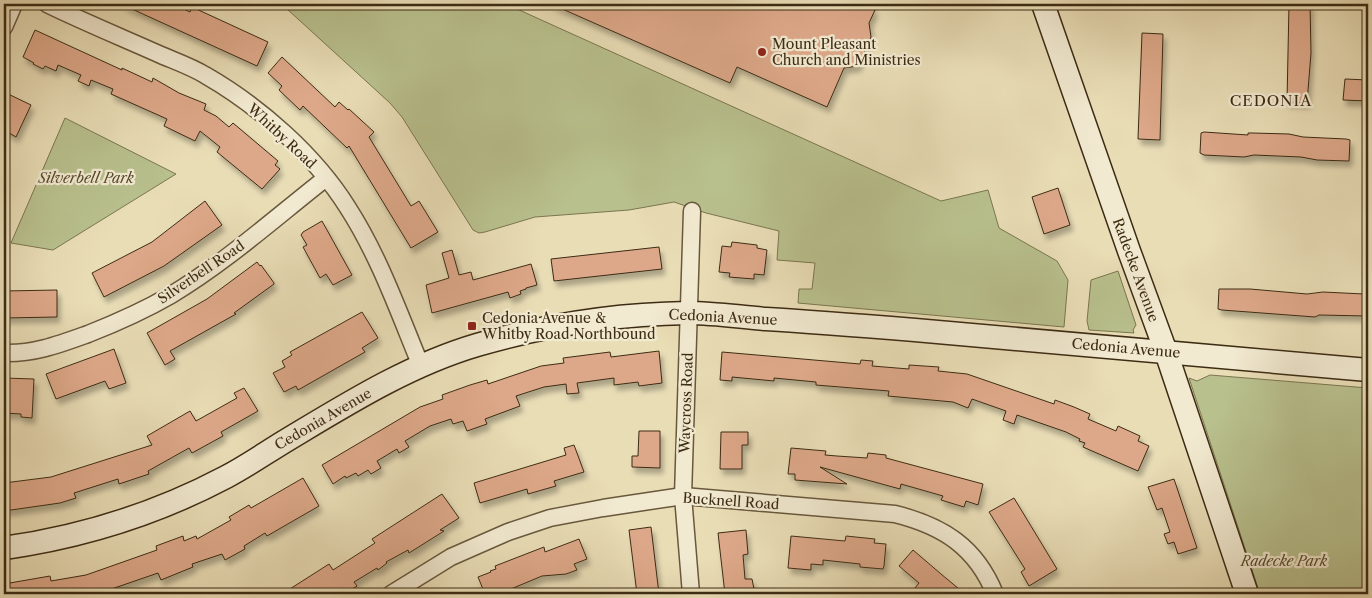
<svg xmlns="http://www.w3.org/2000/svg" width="1372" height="598" font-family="'Libre Caslon Text',serif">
	<defs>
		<filter id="shadow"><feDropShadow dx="3" dy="5.5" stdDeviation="2.5" flood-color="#0004"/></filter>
	</defs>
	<rect width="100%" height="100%" fill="#e9ddb6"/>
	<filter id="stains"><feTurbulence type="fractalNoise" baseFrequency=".004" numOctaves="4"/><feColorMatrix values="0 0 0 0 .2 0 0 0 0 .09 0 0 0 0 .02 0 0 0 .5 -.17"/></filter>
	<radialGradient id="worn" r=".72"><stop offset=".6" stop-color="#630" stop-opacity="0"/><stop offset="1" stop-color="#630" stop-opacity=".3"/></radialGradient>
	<g fill="#b8c08d" stroke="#7a7650">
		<polygon points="275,4 506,4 941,201 988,190 999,228 1057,261 1068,280 1064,327 798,303 799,289 812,289 815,263 777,260 779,231 706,213 674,202 629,210 535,217 485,232 479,233 473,230 402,117 390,103 287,9"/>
		<polygon points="65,118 176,174 53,250 11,243"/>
		<polygon points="1118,271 1136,325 1133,330 1134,333 1089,330 1087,321 1091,280"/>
		<polygon points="1210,375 1368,388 1368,594 1260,594 1189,378 1197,381"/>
	</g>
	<g fill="#dda889" stroke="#3d2c14" filter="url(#shadow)">
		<polygon points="121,4 173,4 190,12 192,7 268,42 257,66"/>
		<polygon points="551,4 873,4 871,8 875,10 869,23 871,37 858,66 844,68 827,107 737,67 730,83"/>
		<polygon points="1289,4 1310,4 1311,53 1307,103 1287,102"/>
		<polygon points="35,30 122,70 122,68 152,82 153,78 179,93 206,104 204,110 216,116 229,127 233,123 278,161 275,165 280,169 262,189 217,152 220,147 200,131 195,141 164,126 167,119 111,94 113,89 91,80 89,86 78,81 81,75 58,65 56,71 45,66 43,69 33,64 34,63 23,57"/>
		<polygon points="1142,33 1163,34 1160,140 1138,139"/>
		<polygon points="282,57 335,107 339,102 348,110 349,109 374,132 369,137 411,206 419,201 438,232 411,248 349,146 347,148 303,106 300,110 279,90 282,86 268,73"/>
		<polygon points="1345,79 1368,80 1368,101 1343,100"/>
		<polygon points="4,92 31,105 16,137 4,130"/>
		<polygon points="1204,132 1248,135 1248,133 1252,133 1289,134 1303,137 1346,139 1350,140 1349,161 1317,160 1301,157 1254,155 1244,157 1204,155 1200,153 1201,133"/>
		<polygon points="1058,188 1070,225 1044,234 1032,197"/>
		<polygon points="205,201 222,225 164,266 104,297 92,273 152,242"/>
		<polygon points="322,221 352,275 333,285 326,274 320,278 303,247 307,245 301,235 303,232"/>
		<polygon points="732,242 757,245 757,248 767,250 764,275 754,274 754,279 729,277 730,273 719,272 722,246 731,247"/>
		<polygon points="659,247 662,269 554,281 551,259"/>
		<polygon points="452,250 459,275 471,272 473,280 531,264 537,285 526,288 526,289 520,291 521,294 510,298 508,292 432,313 426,285 449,278 442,253"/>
		<polygon points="257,262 260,266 261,265 274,283 274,284 234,313 236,314 170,351 175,359 165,365 147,333 207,299"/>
		<polygon points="1219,289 1250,289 1307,294 1323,292 1364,294 1368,296 1367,316 1319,315 1315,317 1222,310 1218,309"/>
		<polygon points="57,290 57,317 4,318 4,291"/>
		<polygon points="362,312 378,338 362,348 365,352 298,390 296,386 284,392 273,373 285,367 282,361 292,355 290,352"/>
		<polygon points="114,349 126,383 109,389 105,381 56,399 46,374"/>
		<polygon points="659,351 662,383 639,386 638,382 614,385 614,378 577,383 579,393 567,394 566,384 544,387 516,396 520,406 485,419 487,424 467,431 463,421 453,424 451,419 430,426 405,441 409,447 399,453 397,449 377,461 381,468 371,474 368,470 358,476 356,473 346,478 345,476 333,484 322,465 420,407 443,399 442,395 470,385 487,380 488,384 541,366 564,363 563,358 610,352 611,357"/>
		<polygon points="722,352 860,364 861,360 873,361 872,366 909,369 909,365 939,367 938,371 967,374 1054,404 1055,400 1074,407 1090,414 1088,419 1116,431 1118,426 1140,436 1138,441 1149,446 1138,471 1083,447 1085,443 1079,441 1080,439 1066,432 1017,415 1014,424 1003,420 1006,411 972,399 968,408 953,402 888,396 889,391 816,385 816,382 774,378 774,381 732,377 732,381 720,380"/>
		<polygon points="4,378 34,379 32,418 21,417 21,414 4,413"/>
		<polygon points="244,388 258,411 221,432 223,436 192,453 189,448 148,471 149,474 119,484 118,479 74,493 76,498 60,503 4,511 4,483 51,477 152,445 147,436 190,411 196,421 237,398 234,393"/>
		<polygon points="639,431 660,431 660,468 632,467 632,456 638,456"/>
		<polygon points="721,432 748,432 748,445 742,445 742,469 720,469"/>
		<polygon points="574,445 584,472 554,481 556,486 528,494 527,489 480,503 474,483 566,455 564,448"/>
		<polygon points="791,448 826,451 825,455 837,456 867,458 868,453 886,455 886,458 983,484 978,505 966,501 964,507 941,500 943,496 901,484 900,489 820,467 847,484 795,480 795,474 788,474"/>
		<polygon points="303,478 319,506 267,536 265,533 244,546 245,549 225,560 222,554 192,564 193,567 161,580 158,573 97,594 4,594 4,584 50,576 51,581 86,575 157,550 156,546 183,536 184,541 196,536 197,539 231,520 229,517 249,505 251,508"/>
		<polygon points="1174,479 1197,548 1178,554 1174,542 1168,544 1164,534 1170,532 1162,508 1157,510 1148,487"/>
		<polygon points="442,494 459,518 440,530 444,531 409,553 408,550 386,562 387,563 378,570 377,568 354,582 357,586 344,594 282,594 329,564 333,570 375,543 372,539"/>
		<polygon points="1014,498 1057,569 1029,586 1021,572 1025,569 989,512"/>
		<polygon points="651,527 659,594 637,594 629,530"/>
		<polygon points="746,530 748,554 743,555 745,579 752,579 754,589 746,590 747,594 725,594 718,533"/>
		<polygon points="791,536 845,541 846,536 875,539 874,543 886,544 884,566 883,569 860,567 860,564 823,560 823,565 811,564 811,570 788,568"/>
		<polygon points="579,539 587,559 574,564 577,570 566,574 542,576 499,594 485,594 478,577 491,572 490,571 496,569 495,566 544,547 545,552"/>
		<polygon points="913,550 941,574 965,594 922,594 915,588 919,583 899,566"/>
	</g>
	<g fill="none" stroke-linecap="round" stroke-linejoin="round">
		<g stroke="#68583c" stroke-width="19">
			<g id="street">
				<path d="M47,4C84,22 123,38 161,55C175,61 192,67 205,75C259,106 315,155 348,208C379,256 399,313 421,366"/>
				<polyline points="4,27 14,4"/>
				<path d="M4,353C34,354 60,344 88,334C116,323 145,310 171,295C226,262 275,218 326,178"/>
				<path d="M391,594L451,557L508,532L550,518L603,508L683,496L895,514C943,526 976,547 995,594"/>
				<polyline points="691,594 683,496 692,211"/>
			</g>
		</g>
		<g stroke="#3d2c14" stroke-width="25">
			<g id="secondary">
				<polyline points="1043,4 1129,251 1166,352 1247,594"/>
				<path d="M4,548C82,537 156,514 226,477C247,466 267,452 287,440C347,404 409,365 477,345C545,325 617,314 688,313C714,313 740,317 766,319C815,322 865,326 915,330C1066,342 1217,356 1368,370"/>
			</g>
		</g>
		<use href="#street" stroke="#f1e9d0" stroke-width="16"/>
		<use href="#secondary" stroke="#f1e9d0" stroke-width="22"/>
	</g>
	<g fill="#8f2418" stroke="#f1e9d0" stroke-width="2">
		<circle cx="762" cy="52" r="5"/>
		<rect x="467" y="321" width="10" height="10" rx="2.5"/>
	</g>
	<g text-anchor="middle" stroke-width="4.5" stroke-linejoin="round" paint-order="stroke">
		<g font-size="14" fill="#3d2c14" stroke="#f1e9d0" text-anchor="start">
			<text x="772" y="49">Mount Pleasant<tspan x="772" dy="16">Church and Ministries</tspan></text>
			<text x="482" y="323">Cedonia Avenue &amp;<tspan x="482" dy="16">Whitby Road Northbound</tspan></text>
		</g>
		<g font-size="14" fill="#3d2c14" stroke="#f1e9d0">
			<text transform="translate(282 136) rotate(43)" y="5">Whitby Road</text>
			<text transform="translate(1136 270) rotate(70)" y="5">Radecke Avenue</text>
			<text transform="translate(201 272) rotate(-34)" y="5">Silverbell Road</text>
			<text transform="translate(723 317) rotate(3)" y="5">Cedonia Avenue</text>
			<text transform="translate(1126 348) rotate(5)" y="5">Cedonia Avenue</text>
			<text transform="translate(686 403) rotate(-88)" y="5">Waycross Road</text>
			<text transform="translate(323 419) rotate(-30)" y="5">Cedonia Avenue</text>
			<text transform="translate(731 501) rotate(4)" y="5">Bucknell Road</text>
		</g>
		<g font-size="14" font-style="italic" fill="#564a2c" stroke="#f1e9d0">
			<text x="86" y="183">Silverbell Park</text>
			<text x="1284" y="566">Radecke Park</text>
		</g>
		<g font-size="15" letter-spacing="1" fill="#3d2c14" stroke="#f1e9d0">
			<text x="1271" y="106">CEDONIA</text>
		</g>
	</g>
	<rect width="1372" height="598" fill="none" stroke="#e9ddb6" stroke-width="20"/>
	<rect x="5" y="5" width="1362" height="588" fill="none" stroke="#3d2c14" stroke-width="2.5"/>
	<rect x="10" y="10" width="1352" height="578" fill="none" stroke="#3d2c14"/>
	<rect width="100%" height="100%" filter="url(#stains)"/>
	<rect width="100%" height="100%" fill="url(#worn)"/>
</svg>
